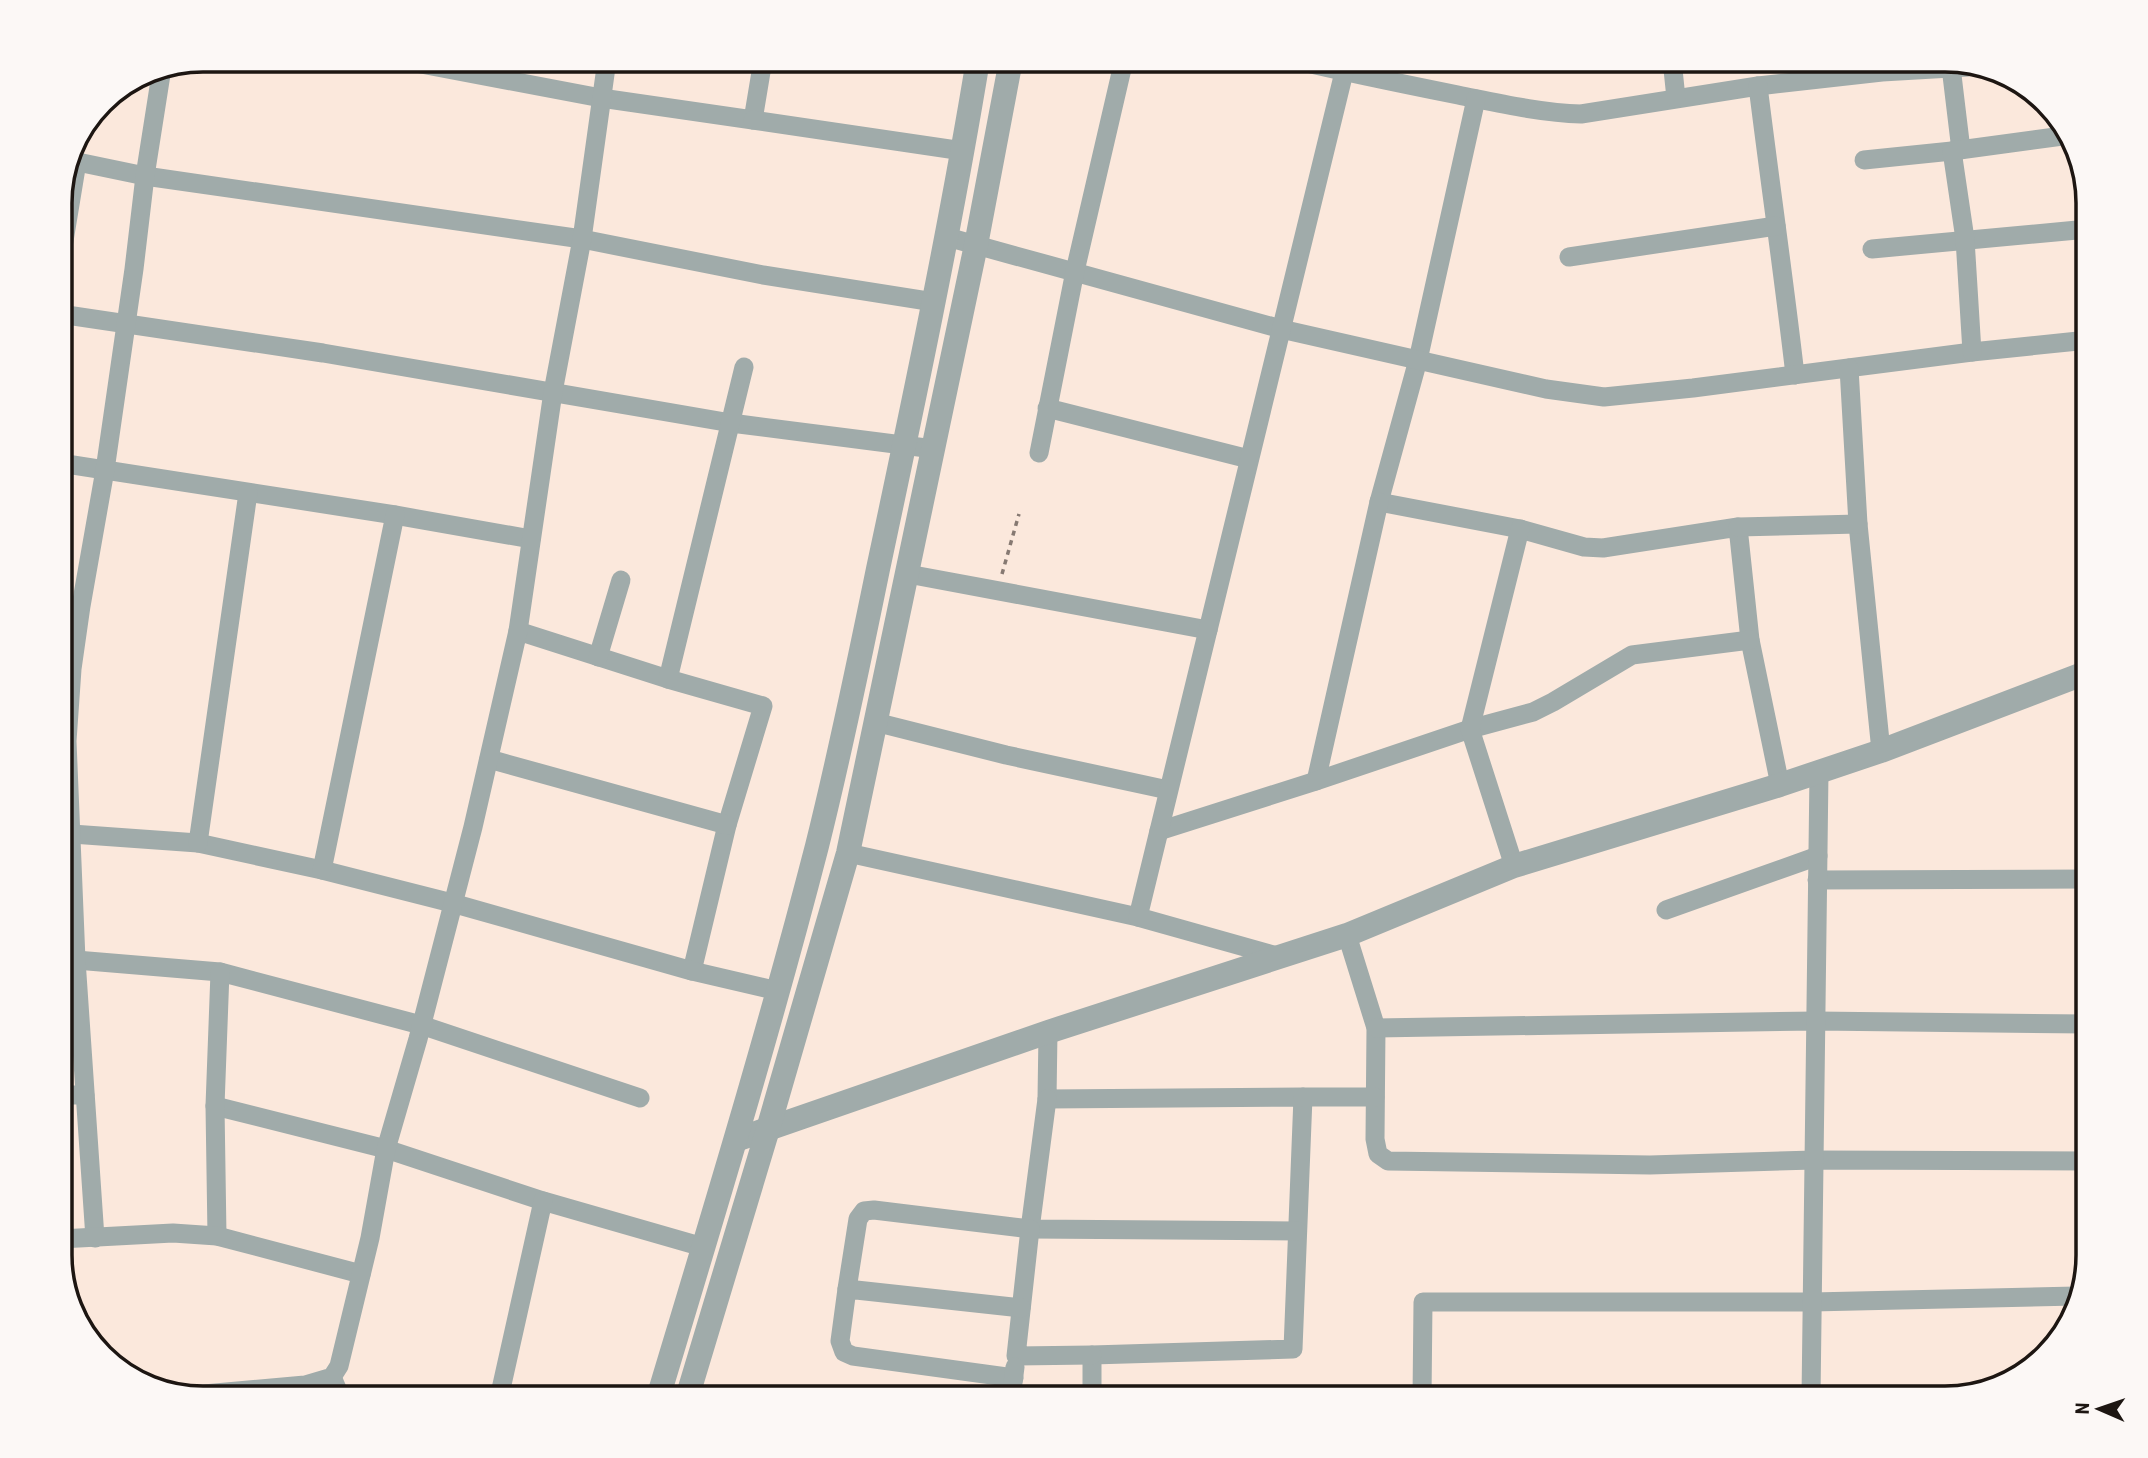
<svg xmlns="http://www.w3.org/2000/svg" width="2148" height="1458" font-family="'Roboto Condensed',sans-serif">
	<rect width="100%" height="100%" fill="#fbe8dc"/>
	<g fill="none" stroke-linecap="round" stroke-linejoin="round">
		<polyline stroke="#867972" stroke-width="3.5" stroke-dasharray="5 5" stroke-linecap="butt" points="1002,574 1019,514"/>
		<g stroke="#a0abaa" stroke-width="19">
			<polyline points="400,60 601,98 753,120 763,60"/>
			<path d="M1294,60C1349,73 1403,84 1458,95C1498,103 1541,113 1581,114L1758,86L1882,72L1968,67"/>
			<polyline points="1672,60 1676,98"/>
			<polyline points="1951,67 1961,150"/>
			<polyline points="2023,83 2035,96"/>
			<path d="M1758,86C1770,183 1784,279 1795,375"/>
			<polyline points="1476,99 1418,360 1379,502 1520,529 1584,547 1603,548 1738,527 1750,640 1780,785"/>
			<polyline points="753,120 963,151"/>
			<polyline points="68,160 145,176 582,239 763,275 934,302"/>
			<polyline points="1864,160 1952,151"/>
			<polyline points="947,237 1281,329 1546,389 1604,397 1693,388 1972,352 2088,340"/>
			<polyline points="1872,249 2088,229"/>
			<polyline points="1569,257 1776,226"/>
			<polyline points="60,265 77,162"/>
			<polyline points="60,314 323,353 731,423 934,449"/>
			<polyline points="1972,352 1965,239 1952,151 2070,135"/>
			<polyline points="1047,408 1249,459"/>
			<polyline points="1039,453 1075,271 1124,60"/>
			<polyline points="60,463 395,515 531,539"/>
			<polyline points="1858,524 1881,751"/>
			<polyline points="1738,527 1858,524 1849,368"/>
			<polyline points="908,574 1208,630"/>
			<polyline points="518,631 668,679 763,706 727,825 692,971"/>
			<polyline points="598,657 621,580"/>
			<polyline points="668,679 744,367"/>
			<polyline points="875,722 1006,755 1168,790"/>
			<polyline points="489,759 727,825"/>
			<polyline points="1316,781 1379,502"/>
			<polyline points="1159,831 1316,781 1470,729 1533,712 1553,702 1632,655 1750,640"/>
			<polyline points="72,834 198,843 322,870 452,903 692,971 778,991"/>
			<polyline points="198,843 248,493"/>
			<polyline points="848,853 1138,917"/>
			<polyline points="1514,866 1470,729 1520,529"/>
			<polyline points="322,870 395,515"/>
			<polyline points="1817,880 2088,879"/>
			<polyline points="1666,910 1818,856"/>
			<polyline points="1347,935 1376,1028 1375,1139 1378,1154 1388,1161 1650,1165 1814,1160 2088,1161"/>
			<polyline points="1277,956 1138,917 1347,60"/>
			<polyline points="76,960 220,972 421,1025 640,1098"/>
			<polyline points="1376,1028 1816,1021 2088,1024"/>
			<polyline points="1048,1032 1047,1099 1303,1097 1293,1349 1092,1355 1092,1398"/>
			<polyline points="60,1095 85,1095"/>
			<polyline points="1303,1097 1375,1097"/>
			<polyline points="1047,1099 1030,1229 1297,1231"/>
			<polyline points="215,1106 386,1149 543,1201 703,1247"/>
			<polyline points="217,1236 215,1106 220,972"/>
			<polyline points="95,1238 76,960 67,741 72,669 81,606 105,470 134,269 145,176 162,68"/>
			<polyline points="60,1239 173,1233 217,1236 361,1274"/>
			<polyline points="847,1289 858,1219 864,1211 874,1210 1030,1229 1016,1356 1092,1355"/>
			<polyline points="332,1377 341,1398"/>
			<polyline points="1014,1378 853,1356 844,1352 840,1341 847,1289 1021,1308"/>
			<polyline points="193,1395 305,1385 332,1377 339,1366 370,1238 386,1149 418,1039 473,827 518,631 553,392 582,239 607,60"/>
			<polyline points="499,1398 543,1201"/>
			<polyline points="1011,1398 1015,1367"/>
			<polyline points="1422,1398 1423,1302 1812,1302 2076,1296"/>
			<polyline points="1811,1398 1819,772"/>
		</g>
		<g stroke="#a0abaa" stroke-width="24">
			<polyline points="736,1140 1048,1032 1347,935 1514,866 1780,785 1881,751 2088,672"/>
			<path d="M658,1398C713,1215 769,1032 817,846C840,754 859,662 878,569C914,400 950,230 978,60"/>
			<polyline points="687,1398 768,1129 848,853 976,245 1011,60"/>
		</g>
	</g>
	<path d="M0 0H2148V1458H0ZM203 72H1945A131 131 0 0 1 2076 203V1255A131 131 0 0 1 1945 1386H203A131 131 0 0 1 72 1255V203A131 131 0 0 1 203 72Z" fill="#fcf8f6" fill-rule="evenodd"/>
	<path fill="none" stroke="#1d1612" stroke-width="3.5" d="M203 72H1945A131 131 0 0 1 2076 203V1255A131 131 0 0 1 1945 1386H203A131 131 0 0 1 72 1255V203A131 131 0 0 1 203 72Z"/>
	<g transform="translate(2099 1409) rotate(272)" stroke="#fcf8f6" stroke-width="5" paint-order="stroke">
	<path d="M0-5L12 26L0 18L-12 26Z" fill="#1d1612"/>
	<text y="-10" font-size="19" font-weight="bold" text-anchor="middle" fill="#1d1612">N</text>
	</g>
</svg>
